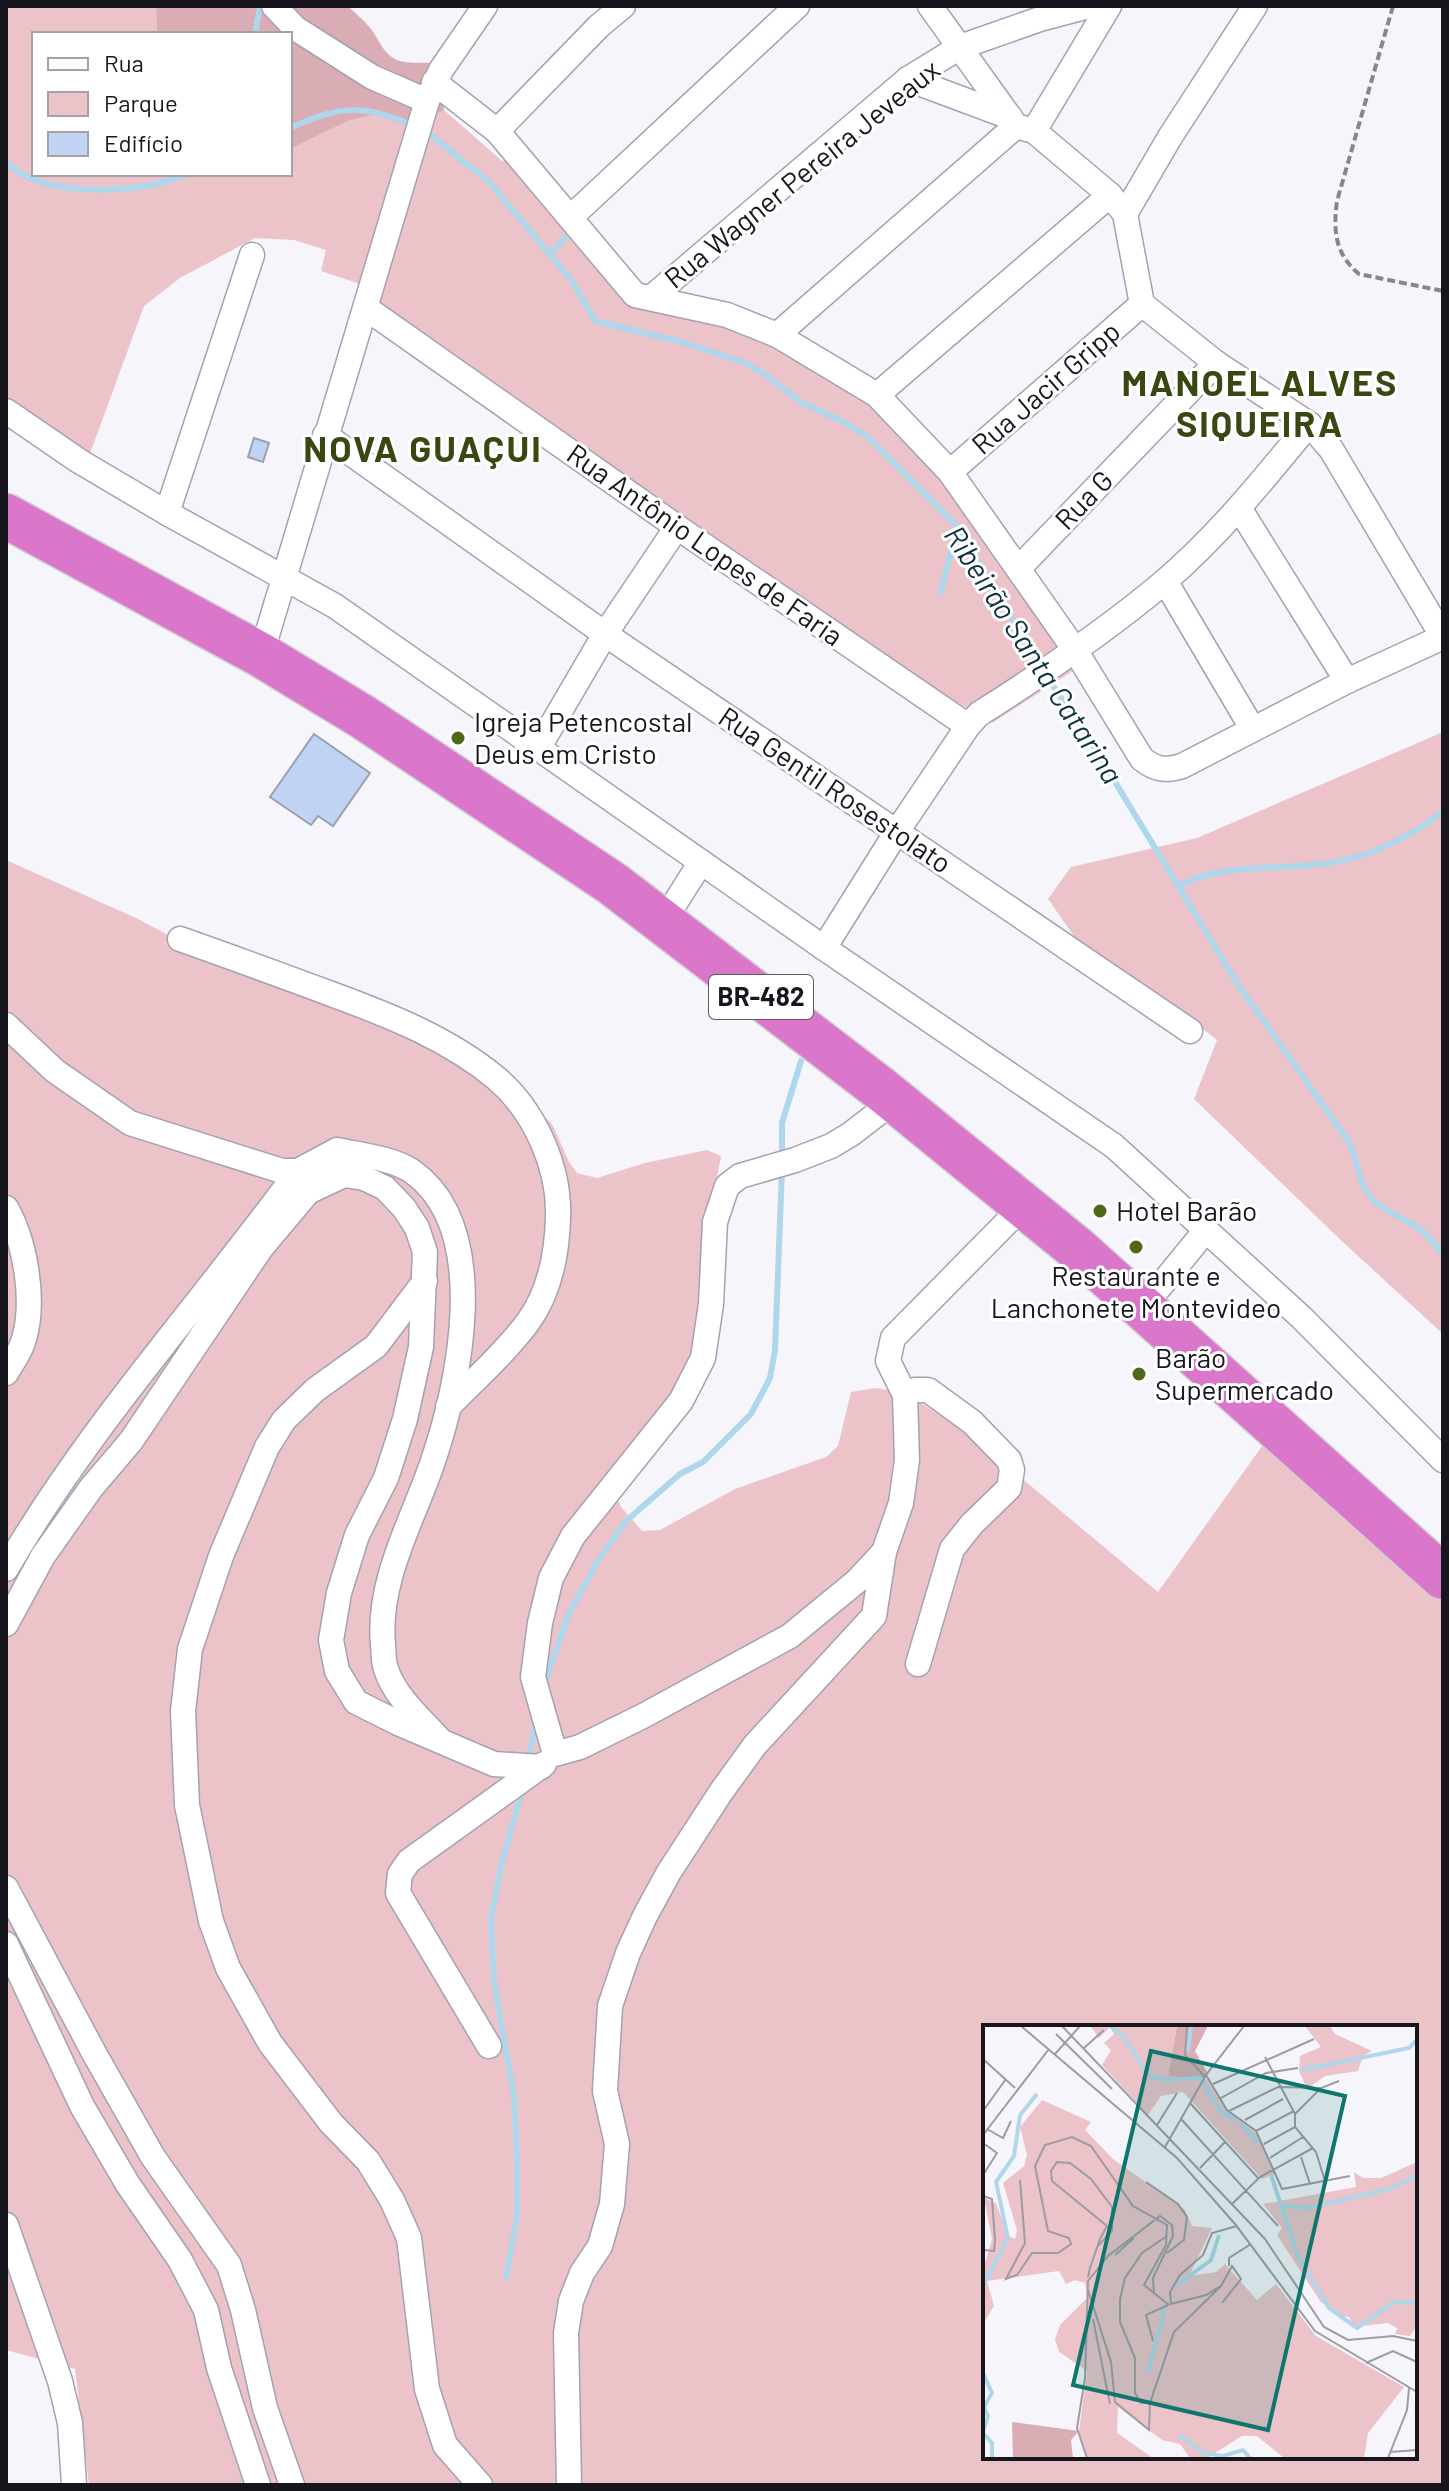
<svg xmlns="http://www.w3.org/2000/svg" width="1449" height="2491" font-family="Barlow,sans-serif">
	<rect width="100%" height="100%" fill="#f7f5fc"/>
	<g fill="#ebc3c8" fill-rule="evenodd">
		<polygon points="6,6 156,6 157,34 34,34 34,174 290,174 290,149 348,121 376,114 421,123 444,110 502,161 510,159 635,302 746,330 797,358 886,416 932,458 1079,667 992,723 942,693 423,336 390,313 366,286 321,271 326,250 294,240 255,238 180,278 144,306 88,459 6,406"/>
		<polygon points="1443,732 1443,1334 1345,1244 1194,1099 1217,1040 1195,1023 1087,955 1048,899 1071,867 1197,838"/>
		<path d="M6,860L136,918L217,961L502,1074L552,1124L569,1162L577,1173L597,1178L645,1163L707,1150L721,1156L711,1209L699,1337L676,1395L615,1493L621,1507L642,1531L660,1530L735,1489L826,1457L838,1446L851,1392L875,1388L897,1391L924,1405L971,1436L1158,1592L1265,1442L1443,1601V2485H89L75,2369L6,2350ZM985,2027H1415V2457H985Z"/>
	</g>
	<path fill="#d9adb3" d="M156,6H348C355,13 365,21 371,29C380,41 384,56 400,61C415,65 429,60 445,66L442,77L444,110L421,123L376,114L348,121L290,149V34H157Z"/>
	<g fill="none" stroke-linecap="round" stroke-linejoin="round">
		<g stroke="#aed7eb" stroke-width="6">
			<polyline points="255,34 260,6"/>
			<path d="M290,128C342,105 362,104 415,126"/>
			<polyline points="425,130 490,183 572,281 595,321 678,341 743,362 766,375 802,403 842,421 868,437 957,526 1041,667"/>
			<path d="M6,160C30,194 113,193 151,185C163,183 175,178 187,174"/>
			<polyline points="551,253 565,238"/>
			<polyline points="941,592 957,526"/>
			<path d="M1047,677L1089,739L1237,983L1349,1142C1358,1159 1357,1180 1369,1195C1381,1210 1401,1217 1417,1227C1427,1234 1436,1245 1443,1255"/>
			<path d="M1178,887C1214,863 1286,870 1330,863C1371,856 1411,837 1443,811"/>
			<polyline points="782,1158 782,1123 801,1061"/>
			<polyline points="544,1686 568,1615 599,1559 626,1521 680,1474 703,1462 751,1414 770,1378 775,1350 782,1170"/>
			<polyline points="528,1761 536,1721"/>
			<polyline points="506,2277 517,2217 517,2158 514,2096 494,1982 491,1919 502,1862 522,1791"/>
		</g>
	</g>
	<g fill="#c1d3f5" stroke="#99a1b1" stroke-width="2">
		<polygon points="254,438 269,443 263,462 248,457"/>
		<polygon points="314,734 370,773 333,826 318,816 311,825 270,797"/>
	</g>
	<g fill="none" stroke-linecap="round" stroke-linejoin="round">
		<g stroke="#a6a1b2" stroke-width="27">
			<g id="street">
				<polyline points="274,6 295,28 372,77 427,101"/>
				<polyline points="930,6 1016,126 1034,131 1110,195 1125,214 1142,304 1216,363 1309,424 1331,449 1443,637"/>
				<polyline points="908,79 1010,117"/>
				<path d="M434,82L497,131L635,295L727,315L777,335L877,395L950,472L1075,650L1142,759C1156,770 1166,771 1182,766L1347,681L1443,637"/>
				<polyline points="497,131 599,26 623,6"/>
				<polyline points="1034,131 1109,6"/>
				<polyline points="1125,214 1170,137 1255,6"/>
				<polyline points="571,217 797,6"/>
				<polyline points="652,297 908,79 960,47 1040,19 1089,6"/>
				<polyline points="366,308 677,527 968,726"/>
				<polyline points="777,335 1016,126"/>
				<polyline points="877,395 1110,195"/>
				<polyline points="6,411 79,461 167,513 335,606 824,948 1114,1146 1302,1318 1443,1460"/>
				<polyline points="325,435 605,634 1190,1031"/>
				<polyline points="950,472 1142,304"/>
				<polyline points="1239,508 1347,681"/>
				<polyline points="167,513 252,255"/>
				<polyline points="1019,568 1216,363"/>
				<polyline points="1165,581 1252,728"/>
				<polyline points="261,655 427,101 441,70 485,6"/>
				<polyline points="539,747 605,634 677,527"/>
				<polyline points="663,922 701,862"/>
				<path d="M180,939C231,957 283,976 334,995C391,1016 449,1039 496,1078C535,1111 560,1168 558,1218C557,1254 549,1293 528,1322C505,1353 475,1379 448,1407"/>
				<path d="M824,948L896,833L968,726L979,714C1042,674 1106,631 1164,582C1218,536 1264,479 1309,424"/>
				<polyline points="6,1025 55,1071 130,1123 282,1171 318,1171 364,1178 385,1188 404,1208 417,1228 425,1252 421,1347 405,1419 386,1478 357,1535 339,1593 331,1640 337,1671 356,1702 398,1723 494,1764 541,1767"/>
				<polyline points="895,1100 851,1134 831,1146 795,1160 740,1176 727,1186 715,1222 711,1304 703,1358 681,1401 573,1536 551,1578 540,1623 533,1677 555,1754 580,1747 643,1716 790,1636 857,1581 884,1552 901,1503 907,1460 905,1395 915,1390 928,1390 972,1422 1009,1460 1012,1470 1009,1488 972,1524 952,1549 918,1664"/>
				<path d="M6,1208C26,1243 35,1301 24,1339C21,1351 12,1363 6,1373"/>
				<polyline points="425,1281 376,1346 315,1390 284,1420 267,1447 221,1556 190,1649 183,1711 187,1805 211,1921 228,1968 270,2043 331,2123 368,2161 392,2200 409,2238 427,2389 445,2445 480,2485"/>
				<polyline points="1144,1306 1206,1230"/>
				<polyline points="905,1395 888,1361 893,1338 1024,1205"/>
				<path d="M6,1569C89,1426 201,1304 298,1171L337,1150C360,1155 393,1158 413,1172C493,1230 459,1386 432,1464C412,1522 377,1581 383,1645C384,1652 383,1662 386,1669C394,1696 422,1720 441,1741"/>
				<polyline points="6,1624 43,1556 91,1488 131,1441 261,1248 308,1192 344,1175"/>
				<polyline points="6,1888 94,2053 153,2157 229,2265 243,2310 265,2408 292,2485"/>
				<polyline points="6,1944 82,2106 127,2183 180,2260 206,2310 219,2368 258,2485"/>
				<polyline points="489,2046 398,1893 400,1874 409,1861 544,1764"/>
				<polyline points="6,2225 60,2381 70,2423 74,2485"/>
				<polyline points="569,2485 566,2333 571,2301 582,2273 600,2246 612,2204 617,2144 605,2091 610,2006 628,1953 645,1916 669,1872 721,1792 755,1745 874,1616 884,1552"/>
			</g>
		</g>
		<g stroke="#d1d0d2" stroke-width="47">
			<polyline id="highway" points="6,516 261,655 363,717 613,884 882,1090 1076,1248 1443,1577"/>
		</g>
		<path stroke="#88868d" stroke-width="4" stroke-dasharray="8 4" stroke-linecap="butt" d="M1393,6L1337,201C1333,231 1335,254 1359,274L1443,291"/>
		<use href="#street" stroke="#fff" stroke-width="24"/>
		<use href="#highway" stroke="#db77ca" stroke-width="44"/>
	</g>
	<g fill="#506919" stroke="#fff" stroke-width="3">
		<circle cx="458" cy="738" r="8"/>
		<circle cx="1100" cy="1211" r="8"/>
		<circle cx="1136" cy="1247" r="8"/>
		<circle cx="1139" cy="1374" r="8"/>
	</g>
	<g text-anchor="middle" stroke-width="6" stroke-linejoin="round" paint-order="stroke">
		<rect fill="#fff" stroke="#5d5c61" stroke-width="2" x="709" y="975" width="104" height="44" rx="6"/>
		<g font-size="26" font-weight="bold" fill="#18161d">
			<text x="761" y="1006">BR-482</text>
		</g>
		<g font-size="28" fill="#18161d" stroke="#fff">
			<text transform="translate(802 174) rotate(-39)" y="10">Rua Wagner Pereira Jeveaux</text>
			<text transform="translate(1046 388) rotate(-41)" y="10">Rua Jacir Gripp</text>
			<text transform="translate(1084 500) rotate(-46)" y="10">Rua G</text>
			<text transform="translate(705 545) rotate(35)" y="10">Rua Antônio Lopes de Faria</text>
			<text transform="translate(835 790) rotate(34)" y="10">Rua Gentil Rosestolato</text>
		</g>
		<g font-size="28" fill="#18161d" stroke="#fff" text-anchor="start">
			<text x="474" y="732">Igreja Petencostal<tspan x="474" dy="32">Deus em Cristo</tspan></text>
			<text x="1116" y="1221">Hotel Barão</text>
			<text x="1136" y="1286" text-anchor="middle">Restaurante e<tspan x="1136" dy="32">Lanchonete Montevideo</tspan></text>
			<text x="1155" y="1368">Barão<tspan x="1155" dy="32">Supermercado</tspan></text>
		</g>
		<g font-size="30" font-style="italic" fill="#0d3241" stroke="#fff">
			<text transform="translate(1033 655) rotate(57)" y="10">Ribeirão Santa Catarina</text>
		</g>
		<g font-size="36" font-weight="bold" letter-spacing="2" fill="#374812" stroke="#fff">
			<text x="1260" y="396">MANOEL ALVES<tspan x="1260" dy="41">SIQUEIRA</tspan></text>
			<text x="423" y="462">NOVA GUAÇUI</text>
		</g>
	</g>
	<g transform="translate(983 2025)">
		<rect width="434" height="434" fill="#f7f5fc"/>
		<path d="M107,1H194L185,51L224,54L244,86L274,109L292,149L279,154L200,67L178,71L165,90L119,40L128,25L121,18L131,9L127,2L116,13ZM322,1H347L352,9L389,26L380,31L375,46L342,51L324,64L316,46L317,31L338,22ZM59,75L108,97L102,105L130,134L202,185L209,201L229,203L206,251L233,247L242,239L274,275L293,259L333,311L421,362L385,408L381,433H301L274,411H259L224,433H207L197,419L179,415L135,382L134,408L170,433H105L96,406L104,346L76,327L72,314L77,300L104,273L102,258L92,255L83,259L76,246L4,256L11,281L0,299V245L9,214L1,173L13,178L25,211L32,214L34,205L20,158L41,141L44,130L37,102ZM434,137V301L427,311L412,309L414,303L405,298L370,302L366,292L354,290L337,276L294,210L299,203L280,179L373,162L371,147L380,153H398Z" fill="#ebc3c8"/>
		<path d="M194,1H225L212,26L224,47L220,55L185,51ZM29,397L96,406L88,415L90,433H30Z" fill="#d9adb3"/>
		<path fill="none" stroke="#aed7eb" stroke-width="4" d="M127,1L142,13L165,50L182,55L217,53L238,87L253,95M205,27L208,1M319,45L426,23L434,15M258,99L275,118M288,150L314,229L346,283L374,303L411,277L434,278M299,181L325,183L406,164L434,151M194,260L228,235L236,210M0,261L25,213L13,157L31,131L37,90L54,69M165,347L182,283M0,348L9,368L1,382L5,391L0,407M0,408L9,418V433M196,410L221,428L240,431L260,425L267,433"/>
		<path fill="none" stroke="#9e9ca3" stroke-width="2" d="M38,1L194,133L252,199L332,306L434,367M79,1L282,214L341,302L365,315L410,311L434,316M204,1L202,30L222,52M73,9L129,64M101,23L121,5M72,29L97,1M282,32L312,89V102L333,127L342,156M0,34L32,63M223,50L244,85L273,106L299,164L367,151M230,59L331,14M238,73L283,48L315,43M207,78L275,153M0,86L23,54M246,86L295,62L338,63M312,89L338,63L356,56M198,94L295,201M262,95L300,74M174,100L194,68M4,104L20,113L28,96M273,106L311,86M0,110L66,24M0,118L14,128L0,150M281,119L312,102M182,122L223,50L261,1M318,132L327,159M287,133L320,112M217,143L242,117M37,155L42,218L23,254L34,250L49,228H75L88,219L86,213L65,206L52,141L62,120L89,112L108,121L150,181L184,200L183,220L161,260L186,280M163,157L195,179L204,192L201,215L184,228M0,171L9,174L12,215L11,226L0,225M249,179L277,152L330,123M184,211L159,228L142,253L137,274V297L152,333V368L158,378H167L191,307L238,261M132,230L151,213M246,241V233L268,219M105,252L107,243L117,214L124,201L69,156L68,146L74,137L87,138L108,154L129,182V206L115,221M105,265L128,337L132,377L166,405L167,378M239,278L258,254L249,241L238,261L223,270L188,279L187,267L197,250L220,230L229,208L254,201M110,294L127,379M170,316L163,290L185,280M383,338L410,326L434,337M407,427L434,425M104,433L94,403L102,353L105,256L125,231L177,191L189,200L190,211L170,253L171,270M405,433L424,385L426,363"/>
		<path fill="#0f766e" fill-opacity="0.15" stroke="#0f766e" stroke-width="4" d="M168,26L362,71L285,405L90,360Z"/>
		<rect width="434" height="434" fill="none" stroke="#18161d" stroke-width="4"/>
	</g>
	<rect width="1449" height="2491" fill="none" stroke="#18161d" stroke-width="16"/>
	<rect x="32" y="32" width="260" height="144" fill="#ffffff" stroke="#a3a2a5" stroke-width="2"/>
	<rect x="48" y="58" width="40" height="12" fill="#ffffff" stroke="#a3a2a5" stroke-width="2"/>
	<text x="104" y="72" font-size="24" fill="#18161d">Rua</text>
	<rect x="48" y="92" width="40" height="24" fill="#ebc3c8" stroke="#a3a2a5" stroke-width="2"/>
	<text x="104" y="112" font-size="24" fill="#18161d">Parque</text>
	<rect x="48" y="132" width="40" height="24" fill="#c1d3f5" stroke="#a3a2a5" stroke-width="2"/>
	<text x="104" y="152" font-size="24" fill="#18161d">Edifício</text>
</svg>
